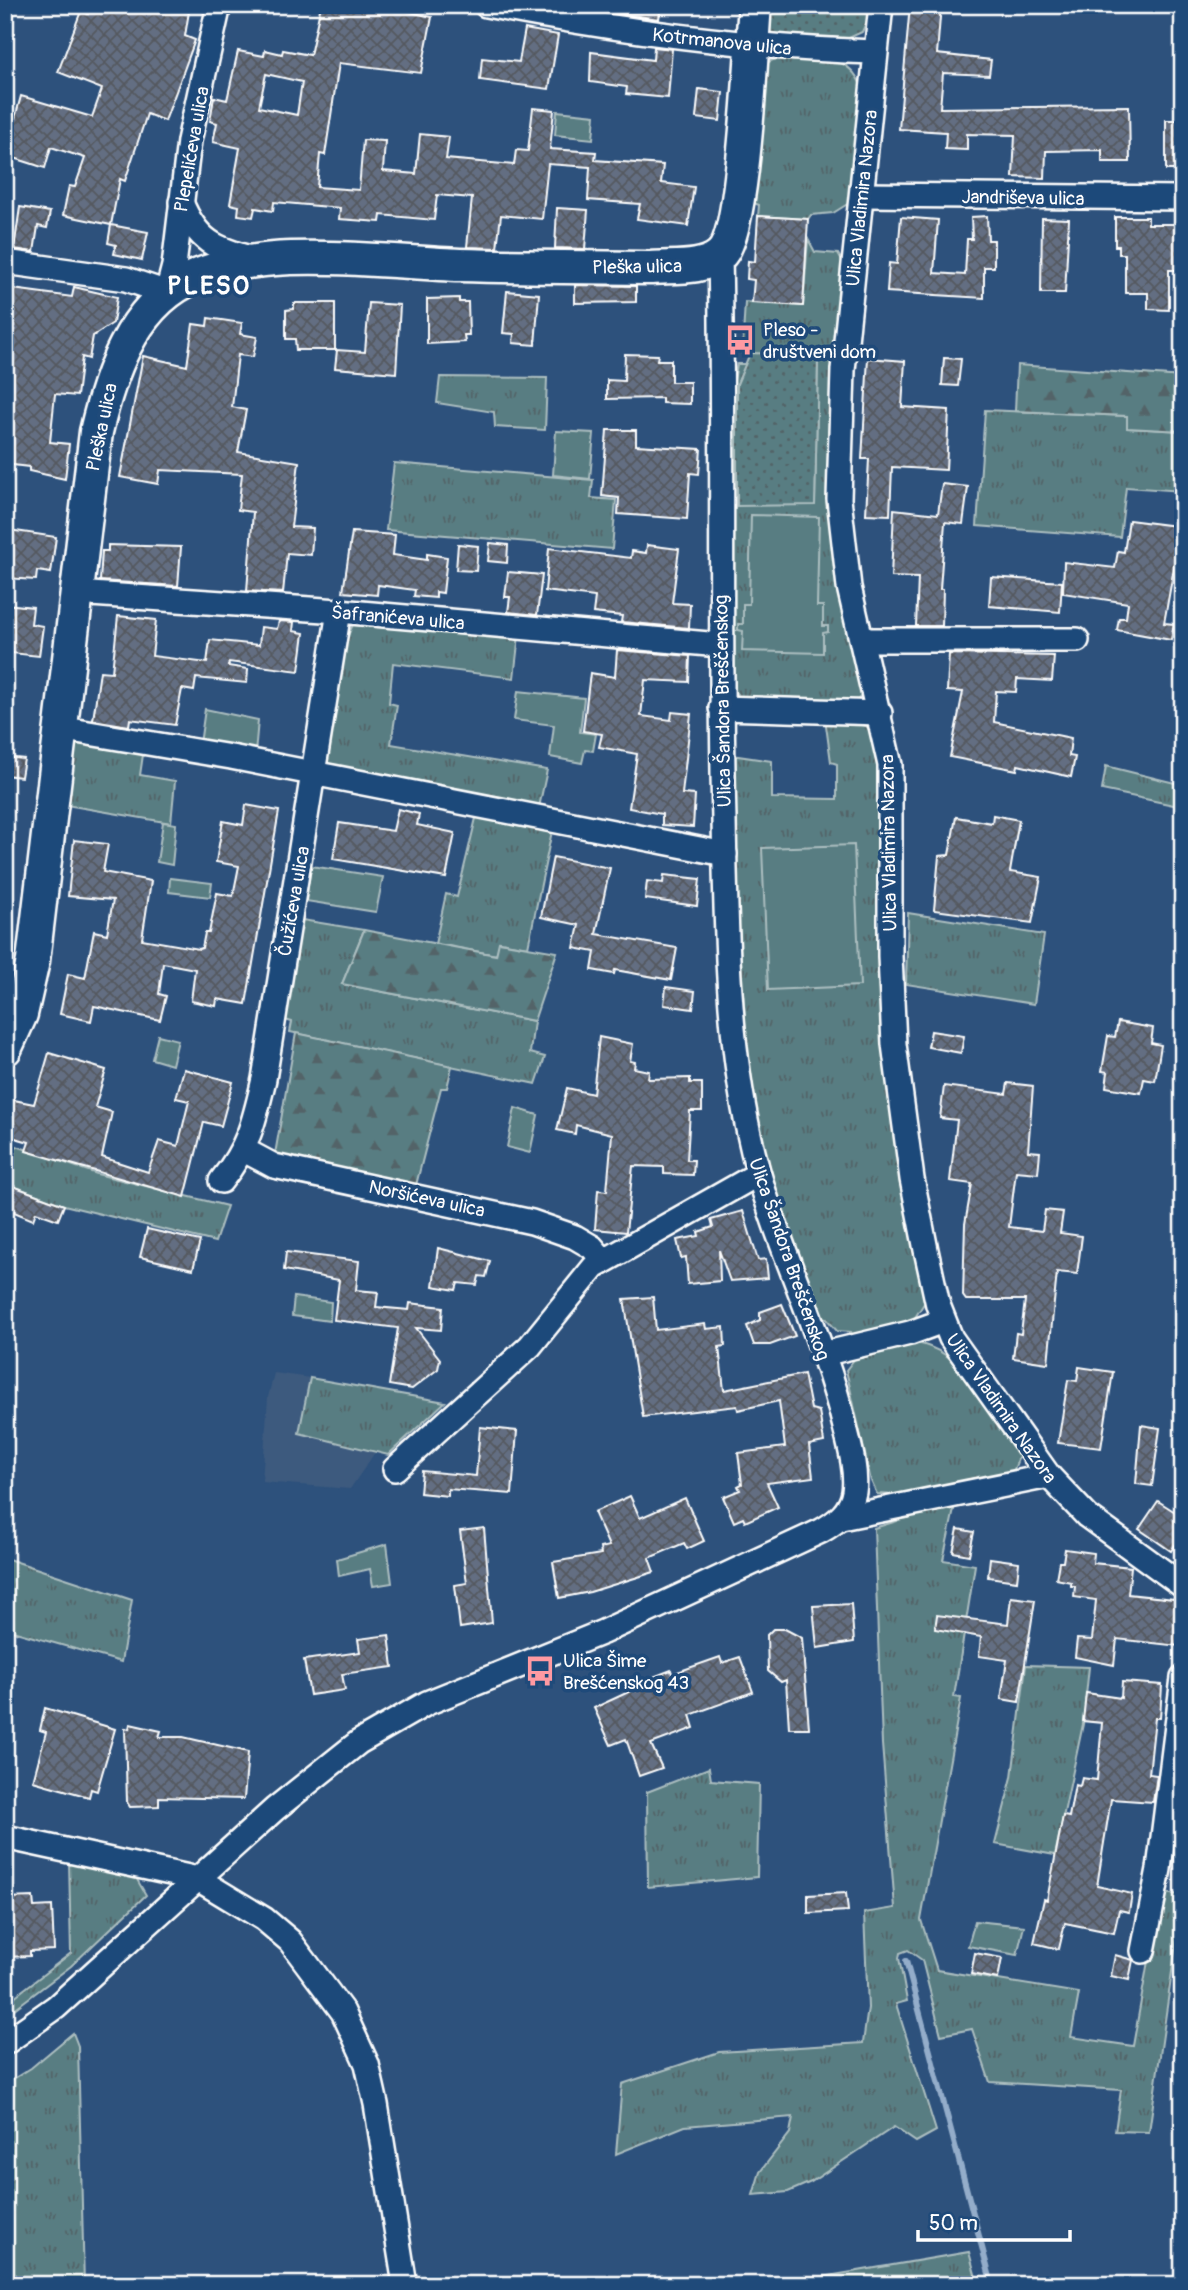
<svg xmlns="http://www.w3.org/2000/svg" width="1188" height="2290" font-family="Pangolin,sans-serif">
	<defs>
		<pattern id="grass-tufts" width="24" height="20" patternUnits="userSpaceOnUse" patternTransform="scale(1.75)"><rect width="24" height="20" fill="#587d82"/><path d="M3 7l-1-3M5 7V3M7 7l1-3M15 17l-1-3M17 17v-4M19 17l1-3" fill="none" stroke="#526467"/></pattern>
		<pattern id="forest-firs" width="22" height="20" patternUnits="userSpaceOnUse" patternTransform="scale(1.75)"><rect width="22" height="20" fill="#587d82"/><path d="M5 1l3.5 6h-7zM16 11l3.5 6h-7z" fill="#526467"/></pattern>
		<pattern id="park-dots" width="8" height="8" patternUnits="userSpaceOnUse" patternTransform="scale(1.75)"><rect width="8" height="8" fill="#587d82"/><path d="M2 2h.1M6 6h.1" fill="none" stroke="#526467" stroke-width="1.8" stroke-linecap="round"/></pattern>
		<pattern id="building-cross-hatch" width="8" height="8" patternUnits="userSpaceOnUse" patternTransform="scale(1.75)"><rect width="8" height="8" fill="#636e82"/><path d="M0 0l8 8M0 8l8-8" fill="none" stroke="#54585f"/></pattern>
	</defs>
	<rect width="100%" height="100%" fill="#2d517c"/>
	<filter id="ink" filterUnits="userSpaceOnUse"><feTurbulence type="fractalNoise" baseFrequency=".0143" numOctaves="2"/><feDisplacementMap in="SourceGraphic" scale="14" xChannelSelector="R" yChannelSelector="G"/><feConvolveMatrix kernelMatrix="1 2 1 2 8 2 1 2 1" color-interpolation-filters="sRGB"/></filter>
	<g filter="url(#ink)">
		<polygon fill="#3d5a7e" points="274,1373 310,1378 299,1433 376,1451 350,1489 262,1482 268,1397"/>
		<g fill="url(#grass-tufts)" stroke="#acbec0" stroke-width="2">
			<path d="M782,56C816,58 853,52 863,92L854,200L833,213L811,215L808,219L758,216L759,205L754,203L752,194L764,64Z"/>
			<polygon points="808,239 815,252 838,254 846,268 830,457 866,690 856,702 748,700 739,697 731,686 730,402 737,364 746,364 737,384 737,505 815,505 818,356 742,353 745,302 803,306"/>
			<polygon points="440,377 547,378 545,430 495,427 494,412 437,403"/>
			<polygon points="985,410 1128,416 1128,428 1183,431 1183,491 1126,487 1120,537 977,526"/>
			<polygon points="394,463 593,480 591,498 616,500 612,549 386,530"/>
			<polygon points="356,618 519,635 514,678 393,663 389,703 397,705 391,744 547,770 538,812 323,766 344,644"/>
			<polygon points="825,718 866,726 878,741 925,1290 925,1302 912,1322 853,1338 851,1332 837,1331 826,1318 819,1317 768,1167 755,1116 747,1051 734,857 731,755 772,761 772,798 837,799 837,764 831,762"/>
			<polygon points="80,741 144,748 140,775 175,781 171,823 60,804 71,749"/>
			<polygon points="1106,766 1183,785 1183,807 1102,790"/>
			<polygon points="477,814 553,826 528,947 500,942 497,955 435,944 446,894 457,897"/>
			<polygon points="908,913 1044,935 1034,1004 906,984"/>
			<polygon points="302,920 364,930 342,984 534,1021 530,1053 545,1057 536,1084 290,1032 292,1022 285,1020"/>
			<polygon points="5,1142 97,1174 227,1206 215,1242 64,1205 5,1183"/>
			<path d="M909,1342C966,1347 991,1411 1020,1454L1013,1472L897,1500L895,1495L877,1494L871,1481L846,1370L856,1357Z"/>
			<polygon points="310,1378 445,1402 388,1455 299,1433"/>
			<polygon points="955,1505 943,1560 975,1565 954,1697 961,1698 921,1920 937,1970 1079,1993 1071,2037 1133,2046 1160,1893 1183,1895 1149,2132 1115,2131 1121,2090 990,2082 972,2029 941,2035 922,1960 908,1950 900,1953 899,1958 907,2001 896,2004 936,2131 916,2142 894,2127 811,2182 788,2192 753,2195 760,2172 790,2133 793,2117 685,2126 616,2154 622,2084 719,2052 863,2043 868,2008 864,1913 895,1908 882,1744 874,1528 897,1521 896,1516"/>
			<polygon points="5,1558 132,1600 121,1662 5,1629"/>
			<polygon points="1026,1665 1089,1667 1083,1724 1055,1855 995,1844 1012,1777"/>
			<polygon points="709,1768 711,1780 759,1784 757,1877 648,1887 647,1792"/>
			<polygon points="69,1860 135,1876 146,1895 71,1966 5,2016 5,2004 71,1953"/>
			<polygon points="73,2033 78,2046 84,2285 5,2285 5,2084 31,2068"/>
			<polygon points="969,2252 978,2285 776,2285"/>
		</g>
		<g fill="url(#forest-firs)" stroke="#acbec0" stroke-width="2">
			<polygon points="1017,365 1183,377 1183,431 1127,428 1127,416 1015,411"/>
			<polygon points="364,930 496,955 499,942 557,952 534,1021 342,984"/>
			<polygon points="296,1033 452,1066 447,1088 441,1088 415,1189 274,1160"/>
		</g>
		<g fill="url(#park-dots)" stroke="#acbec0" stroke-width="2">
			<polygon points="768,5 874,5 862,32 838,43 770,35 766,30"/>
			<polygon points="750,353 818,356 815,505 737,506 737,384"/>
		</g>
		<g fill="#587d82" stroke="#acbec0" stroke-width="2">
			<polygon points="557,111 595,115 593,139 555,135"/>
			<polygon points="556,431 594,433 590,479 553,475"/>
			<polygon points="751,515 819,517 817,606 823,606 823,626 828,626 828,632 823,633 823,653 742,651 743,631 738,630 738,624 743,624 743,604 749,604"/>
			<polygon points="518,691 584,698 580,732 596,734 593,751 585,750 582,763 550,757 554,725 514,720"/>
			<polygon points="205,709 258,720 255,754 200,744"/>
			<polygon points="163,822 176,824 172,865 157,862"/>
			<polygon points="854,845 860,986 768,990 762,848"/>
			<polygon points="311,866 383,877 376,912 306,901"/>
			<polygon points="170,878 212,883 210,897 169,892"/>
			<polygon points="158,1035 178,1040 172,1065 152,1059"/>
			<polygon points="515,1108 538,1115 530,1153 507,1147"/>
			<polygon points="294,1297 331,1302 330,1321 292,1316"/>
			<polygon points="387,1544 392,1583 373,1586 370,1569 339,1576 337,1559"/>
			<polygon points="975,1921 1024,1926 1017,1955 968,1946"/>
		</g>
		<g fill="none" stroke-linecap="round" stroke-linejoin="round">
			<polyline stroke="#94adca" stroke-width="6" points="906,1961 992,2285"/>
		</g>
		<g fill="url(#building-cross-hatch)" stroke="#fff" stroke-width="2" fill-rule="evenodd">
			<polygon points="91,5 190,5 185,36 195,40 165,121 147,114 125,181 120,179 111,225 63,215 69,186 75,187 85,158 51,147 45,168 5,155 21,96 92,117 102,89 58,72 81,11 88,14"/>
			<path d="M321,5H379L432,17L421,73L339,63L325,155L320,154L317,187L359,190L363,140L385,141L383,171L416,174L420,134L449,137L446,159L514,165L516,150L528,151L533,108L554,110L550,149L596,152L595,160L663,165L661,183L694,187L688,226L637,219L640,204L588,200L590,167L548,164L542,219L501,215L497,248L467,247L472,198L437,195L434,220L381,215L380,222L339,219L340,208L274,202L273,211L255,208L253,217L238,215L239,206L230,204L240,148L213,142L217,123L210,121L214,97L227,100L238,51L264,56L265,50L282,54L283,50L310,55ZM266,74L302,82L297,115L259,107Z"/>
			<polygon points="596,5 661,5 659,19 595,10"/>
			<polygon points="910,5 941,5 937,54 991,60 989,75 943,73 940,108 1129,106 1130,162 1102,162 1102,150 1046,151 1045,178 1013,177 1015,135 967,134 967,150 945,149 946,132 899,129"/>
			<polygon points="525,29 558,35 549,89 480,80 482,58 519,62"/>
			<polygon points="654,47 672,49 668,98 626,94 627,87 590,82 591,52 653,60"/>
			<polygon points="699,89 723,92 720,121 696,118"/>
			<rect x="1166" y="120" width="17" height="50"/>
			<polygon points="20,207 50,212 47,228 38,226 34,252 14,249"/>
			<polygon points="557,208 588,210 585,249 555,248"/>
			<polygon points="758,216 808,219 803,306 752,303 754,280 747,279 748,261 755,262"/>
			<polygon points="987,216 988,240 994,240 994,267 984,267 984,298 887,292 889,263 897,264 901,217 938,220 934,273 965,275 967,239 972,239 971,217"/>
			<polygon points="1115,217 1148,217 1148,224 1183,224 1183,270 1169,270 1169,310 1148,309 1148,293 1125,293 1125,254 1119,254 1119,246 1115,246"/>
			<polygon points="1042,218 1069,219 1065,293 1041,293"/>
			<polygon points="111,225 148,232 142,260 114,254 116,245 108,243"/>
			<polygon points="575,285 636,286 636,302 575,303"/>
			<polygon points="74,287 117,297 113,323 93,336 89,359 82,357 77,396 55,394 50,442 69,444 65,479 29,471 29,467 5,464 5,356 12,317 5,316 5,288 72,297"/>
			<polygon points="507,291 539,294 535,345 513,343 514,334 503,333"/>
			<polygon points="459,298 459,302 468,302 469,335 464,335 465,342 427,344 427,299"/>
			<polygon points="294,303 335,303 335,350 296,350 295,339 286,339 286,310 294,309"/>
			<polygon points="369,303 400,305 396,373 335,368 337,350 365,352"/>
			<polygon points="208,318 242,323 240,334 257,337 253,357 238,355 232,407 246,410 238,452 299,462 291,527 313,528 311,555 287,553 283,593 247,591 253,512 238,510 242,474 160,470 158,484 120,477 143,356 187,366 193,324 207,326"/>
			<polygon points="625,354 658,355 657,360 671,360 671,382 690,382 690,404 662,403 662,398 607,399 607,380 624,381"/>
			<polygon points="868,358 905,361 902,407 949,410 946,470 892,467 890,515 866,514 869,459 862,459"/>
			<polygon points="944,358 961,359 958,386 942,385"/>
			<polygon points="607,430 636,430 636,445 701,449 699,474 690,473 687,519 618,514 619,498 602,496"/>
			<polygon points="942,484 968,487 963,524 945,522 940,589 943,589 942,626 916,626 918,578 891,577 894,509 938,514"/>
			<polygon points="1129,520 1183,527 1183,563 1175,562 1164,623 1174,624 1171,640 1117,630 1119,618 1126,618 1128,603 1063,593 1064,562 1115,568 1118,551 1124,552"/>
			<polygon points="9,530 56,537 51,573 37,571 36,580 5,578 5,536"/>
			<polygon points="352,532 395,535 393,555 427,560 427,554 447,557 443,593 436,592 436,598 414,596 415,590 378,585 377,595 343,592"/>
			<polygon points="490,543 508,545 507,563 488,561"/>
			<polygon points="458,544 478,546 476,571 456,570"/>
			<polygon points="108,545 181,547 178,586 100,581 102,551 108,551"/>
			<polygon points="647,545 679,549 672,603 690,604 689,628 621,622 622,616 593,613 595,597 545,591 549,548 631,558 632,551 646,553"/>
			<polygon points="508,572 542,575 537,615 508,612 510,597 505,597"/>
			<polygon points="991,577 1062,582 1060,612 989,606"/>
			<polygon points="5,604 33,607 31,624 43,626 39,656 11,653 12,649 5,648"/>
			<polygon points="118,616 156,620 152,656 207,663 210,640 259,645 261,627 277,629 279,621 294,622 293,631 304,633 299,671 229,662 228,666 248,669 247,683 196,678 194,691 182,689 175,725 130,719 129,726 93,720 100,671 112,672"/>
			<polygon points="617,650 690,656 689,682 645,680 641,716 671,720 672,712 691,714 682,794 695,795 693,827 662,825 662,814 629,808 637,754 599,747 602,734 583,731 590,673 615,677"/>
			<polygon points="949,654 1054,656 1052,681 1017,679 1016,692 996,691 994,722 1071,738 1069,756 1075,757 1071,777 1018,765 1017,770 950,757 963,692 947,691"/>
			<polygon points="5,757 24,759 21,777 5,775"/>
			<polygon points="246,805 279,811 246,1004 217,999 216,1006 191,1001 195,969 163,963 159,994 166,996 160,1020 94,1006 91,1021 60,1014 68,974 85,978 94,931 107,934 113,900 68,896 74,840 108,844 103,872 151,881 142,939 199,949 202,948 205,933 209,933 217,893 233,896 239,866 216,862 223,821 243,825"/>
			<polygon points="398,809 419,814 417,825 455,833 446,878 333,859 339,823 393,831"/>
			<polygon points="993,815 1019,820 1010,872 1041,877 1032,923 934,910 939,856 949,855 956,817 992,823"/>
			<polygon points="553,857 610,868 596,934 677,948 671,980 615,970 614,974 592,970 595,952 574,948 579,925 541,917"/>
			<polygon points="664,875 700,879 697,906 645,899 647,881 663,883"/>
			<polygon points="666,987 695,991 693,1009 664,1005"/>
			<polygon points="1118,1022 1153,1028 1151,1043 1161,1045 1155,1081 1144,1079 1141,1093 1106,1087 1108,1072 1102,1071 1108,1036 1115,1037"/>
			<polygon points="931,1031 964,1036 961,1053 928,1047"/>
			<polygon points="599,1037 633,1044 630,1061 635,1062 634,1068 649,1071 648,1079 690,1078 690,1083 702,1083 702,1111 690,1111 687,1160 694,1160 693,1175 664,1174 664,1167 633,1166 626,1232 595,1229 598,1190 607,1191 612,1134 576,1125 575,1134 557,1130 567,1088 593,1094"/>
			<polygon points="49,1053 106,1070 95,1107 112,1112 102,1157 148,1172 159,1141 178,1146 189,1101 176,1098 184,1069 233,1082 221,1126 204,1122 185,1197 26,1151 29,1142 5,1135 9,1099 34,1104"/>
			<polygon points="1008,1083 1033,1086 1028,1151 1040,1152 1038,1173 1016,1171 1009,1227 1042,1231 1045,1210 1063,1212 1060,1233 1082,1236 1077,1274 1057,1272 1048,1363 1013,1358 1016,1333 1021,1334 1025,1300 966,1300 963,1296 965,1224 972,1184 950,1181 957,1120 940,1118 944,1086 1006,1094"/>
			<polygon points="5,1183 64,1205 58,1220 36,1212 33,1220 14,1212 15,1209 5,1205"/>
			<polygon points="743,1211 758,1260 766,1259 768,1278 730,1281 719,1250 720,1281 688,1284 686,1257 681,1258 677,1240 699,1236 698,1232 713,1227 711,1220"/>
			<polygon points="147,1229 200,1241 193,1269 140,1257"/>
			<polygon points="438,1248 490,1261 486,1277 479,1276 477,1285 458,1283 456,1290 433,1286"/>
			<polygon points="286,1252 359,1261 356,1290 378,1292 376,1307 409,1310 410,1303 443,1307 441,1330 416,1328 440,1359 438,1369 412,1389 389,1385 398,1328 334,1320 339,1280 284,1270"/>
			<polygon points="653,1297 656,1330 705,1324 706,1329 724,1327 725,1346 719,1347 724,1390 804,1374 811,1409 819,1411 824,1442 809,1445 813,1477 767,1483 778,1507 745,1522 743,1518 734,1522 723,1497 740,1490 738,1486 742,1484 738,1453 785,1447 779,1401 738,1410 737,1406 643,1417 624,1299"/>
			<polygon points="782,1304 795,1336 770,1345 754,1345 747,1326 760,1320 760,1312"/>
			<polygon points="1079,1367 1113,1372 1101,1448 1058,1443 1068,1380 1077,1381"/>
			<polygon points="1141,1425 1160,1428 1152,1486 1136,1484"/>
			<polygon points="480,1427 517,1431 512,1494 448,1489 448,1496 420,1493 422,1471 476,1476"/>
			<polygon points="630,1496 640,1518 685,1498 704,1541 687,1549 684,1543 649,1558 654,1572 590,1592 559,1598 553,1562 601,1554 600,1548 609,1546 594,1512"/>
			<polygon points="1158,1501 1183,1517 1183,1534 1171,1551 1139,1529"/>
			<polygon points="484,1528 492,1623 460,1628 455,1585 467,1583 460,1531"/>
			<polygon points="958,1529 974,1532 969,1555 953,1552"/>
			<polygon points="1065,1549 1094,1553 1093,1563 1131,1567 1128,1594 1183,1600 1179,1646 1117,1639 1114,1665 1075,1657 1077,1639 1092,1640 1096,1600 1074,1597 1075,1586 1071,1586 1071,1582 1056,1579 1059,1562 1063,1562"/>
			<polygon points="990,1558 1019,1562 1017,1581 988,1577"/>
			<polygon points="1011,1597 1035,1600 1019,1702 1001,1699 1007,1660 979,1656 981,1637 935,1629 937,1615 1008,1624"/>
			<polygon points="851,1604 854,1642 817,1648 813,1606"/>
			<polygon points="773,1629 785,1629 802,1638 809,1728 789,1728 786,1680 781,1682 768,1671 767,1635"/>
			<polygon points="389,1635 393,1667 342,1674 345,1690 310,1695 304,1660 360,1652 358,1639"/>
			<polygon points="720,1657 722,1663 740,1657 753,1692 690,1715 694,1728 651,1744 662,1768 639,1776 626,1739 611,1745 594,1708 650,1682 648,1679 671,1670 672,1674"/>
			<polygon points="1122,1682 1162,1685 1160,1718 1155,1718 1149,1774 1157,1775 1153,1802 1111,1799 1097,1886 1132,1894 1129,1912 1119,1910 1114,1933 1065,1923 1059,1949 1034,1943 1044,1899 1047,1900 1063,1816 1069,1817 1075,1785 1080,1786 1082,1778 1097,1780 1102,1723 1083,1721 1086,1693 1121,1698"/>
			<polygon points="45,1708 115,1729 97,1791 91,1789 89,1797 33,1781 46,1732 40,1730"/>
			<polygon points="130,1724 161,1731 159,1737 183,1737 248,1752 244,1799 159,1797 159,1806 130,1807 127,1802 125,1728 129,1729"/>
			<polygon points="846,1893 848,1911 808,1913 808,1895"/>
			<polygon points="33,1897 34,1907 52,1906 54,1950 30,1951 30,1956 5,1957 7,1898"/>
			<polygon points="975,1953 1002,1958 998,1979 971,1974"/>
			<polygon points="1115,1955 1133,1960 1129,1980 1111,1976"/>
		</g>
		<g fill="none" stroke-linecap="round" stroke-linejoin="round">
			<g stroke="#fff" stroke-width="28">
				<g id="street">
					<path d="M486,5C615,30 745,48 875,52"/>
					<polyline points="881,5 843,370 839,499 849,587 890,765 890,956 894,1044 912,1179 926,1250 938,1305 951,1338 1049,1476 1087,1516 1183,1586"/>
					<polyline points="863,195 1183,198"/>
					<path d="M181,202C197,241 215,249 254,259"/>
					<polyline points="5,262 126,279 167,293 174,266 189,141 219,5"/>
					<polyline points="76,593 339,611 720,645"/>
					<polyline points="862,640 1077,640"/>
					<polyline points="721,708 880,713"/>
					<polyline points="59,728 231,757 725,854"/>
					<polyline points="244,1150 274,1166 532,1222 575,1237 592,1247 603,1260"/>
					<path d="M221,1181C249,1146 254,1122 264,1079L339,611"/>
					<polyline points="823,1354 910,1333 943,1321"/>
					<polyline points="395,1469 530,1346 594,1267 758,1174"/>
					<polyline points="841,1518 1049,1476"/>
					<polyline points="5,1837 198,1879 264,1919 290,1941 343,2012 367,2064 376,2104 405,2285"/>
					<polyline points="1143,1951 1159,1869 1183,1678"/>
					<path d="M5,2043L56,2007L275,1809L359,1742L427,1703L603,1632L821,1531C837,1522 851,1511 854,1492C857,1472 850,1447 845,1427C821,1327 770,1235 749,1134C727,1033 726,924 724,820C719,632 724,444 720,255"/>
				</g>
			</g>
			<g stroke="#fff" stroke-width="37">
				<path id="secondary" d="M5,1049L21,1014L33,961L96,432C109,376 131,309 186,281C257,243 381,262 460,265C524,267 588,267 651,268C672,266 703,270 720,255C745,233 751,47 755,5"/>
			</g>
			<use href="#street" stroke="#1f4a7a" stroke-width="23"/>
			<use href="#secondary" stroke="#1f4a7a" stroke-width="32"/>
		</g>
	</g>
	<defs>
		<g id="bus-bare" transform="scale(2.415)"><path d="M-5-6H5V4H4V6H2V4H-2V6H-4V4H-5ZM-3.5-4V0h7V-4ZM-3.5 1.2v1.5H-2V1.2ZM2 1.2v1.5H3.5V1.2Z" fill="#ff9aa2" stroke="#1f4a7a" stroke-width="2.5" paint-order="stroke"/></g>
	</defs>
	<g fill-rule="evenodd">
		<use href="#bus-bare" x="740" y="340"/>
		<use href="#bus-bare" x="540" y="1671"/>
	</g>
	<g text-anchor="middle" stroke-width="7" stroke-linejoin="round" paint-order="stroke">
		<g font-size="19" fill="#fff" stroke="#1f4a7a">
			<text transform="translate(722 41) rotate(6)" y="7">Kotrmanova ulica</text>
			<text transform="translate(191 149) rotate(-80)" y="7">Plepelićeva ulica</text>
			<text transform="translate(1023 197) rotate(1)" y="7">Jandriševa ulica</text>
			<text transform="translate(861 198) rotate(-84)" y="7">Ulica Vladimira Nazora</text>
			<text transform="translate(637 266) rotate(-1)" y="7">Pleška ulica</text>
			<text transform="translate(101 427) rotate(-78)" y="7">Pleška ulica</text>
			<text transform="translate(398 617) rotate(5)" y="7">Šafranićeva ulica</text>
			<text transform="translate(722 701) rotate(-91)" y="7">Ulica Šandora Breščenskog</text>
			<text transform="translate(888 843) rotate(-91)" y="7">Ulica Vladimira Nazora</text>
			<text transform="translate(293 901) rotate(-80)" y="7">Čužićeva ulica</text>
			<text transform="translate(427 1198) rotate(12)" y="7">Noršićeva ulica</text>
			<text transform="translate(790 1259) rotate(71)" y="7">Ulica Šandora Breščenskog</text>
			<text transform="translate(1002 1408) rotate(55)" y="7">Ulica Vladimira Nazora</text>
		</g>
		<g font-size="19" fill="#fff" stroke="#1f4a7a" text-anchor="start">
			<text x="763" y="336">Pleso -<tspan x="763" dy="22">društveni dom</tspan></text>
			<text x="563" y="1667">Ulica Šime<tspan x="563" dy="22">Brešćenskog 43</tspan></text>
		</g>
		<g font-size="26" font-weight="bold" letter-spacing="2" fill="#fff" stroke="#1f4a7a">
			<text x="209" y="294">PLESO</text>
		</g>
	</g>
	<rect width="1188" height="2290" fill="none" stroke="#1f4a7a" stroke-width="28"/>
	<rect x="14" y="14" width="1160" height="2262" fill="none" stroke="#fff" stroke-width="2.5" filter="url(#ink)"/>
	<path d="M918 2230v10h152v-10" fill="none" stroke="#ffffff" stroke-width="3.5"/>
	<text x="929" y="2230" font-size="21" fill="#ffffff" stroke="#1f4a7a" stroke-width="5" paint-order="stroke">50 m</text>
</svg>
